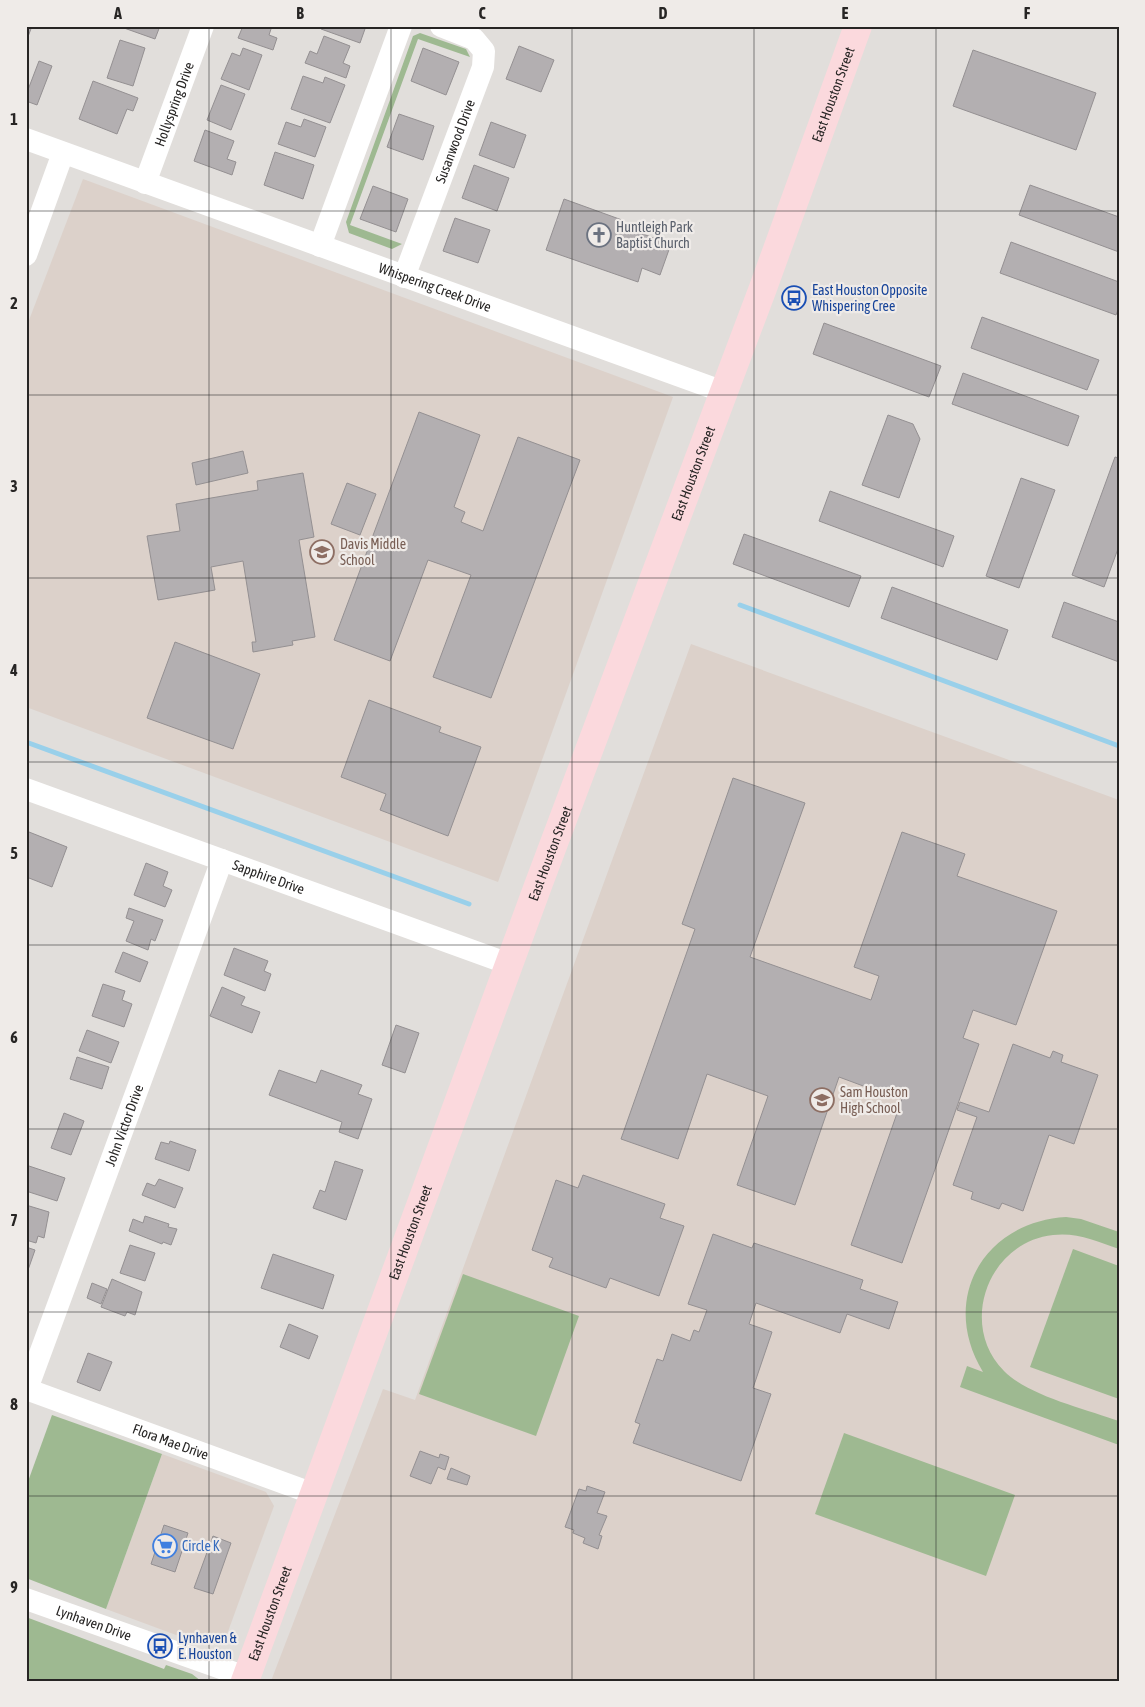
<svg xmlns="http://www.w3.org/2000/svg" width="1145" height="1707" font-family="'Asap Condensed',sans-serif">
	<rect width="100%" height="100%" fill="#e1dedb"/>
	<g fill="#dcd1ca">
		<polygon points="83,179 673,397 498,882 26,707 26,328"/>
		<polygon points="691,644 1119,800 1119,1681 271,1681 383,1389 415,1400"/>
		<polygon points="162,1454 266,1492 274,1506 226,1637 203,1645 106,1609"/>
	</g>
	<g fill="#9eb991">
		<polygon points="420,33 466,49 470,57 418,39 350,225 402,244 392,249 349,233 346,222 413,36"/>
		<path d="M1066,1217L1081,1219L1119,1232V1249C1097,1241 1076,1232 1053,1235C988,1242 958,1325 1004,1371C1029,1396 1086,1409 1119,1421V1445L960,1387L967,1366L983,1372C939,1300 983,1222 1066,1217Z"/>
		<polygon points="1073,1249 1119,1266 1119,1399 1030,1367"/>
		<polygon points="463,1274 579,1316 536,1436 419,1394"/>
		<polygon points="52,1415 162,1454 106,1609 26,1578 26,1487"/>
		<polygon points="844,1433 1015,1495 986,1576 815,1514"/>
		<polygon points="26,1617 164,1669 166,1665 192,1674 201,1681 26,1681"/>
	</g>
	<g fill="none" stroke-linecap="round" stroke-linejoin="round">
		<g stroke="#99d0ea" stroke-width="5">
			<polyline points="740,605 1119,746"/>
			<polyline points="26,742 469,904"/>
		</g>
	</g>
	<g fill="#b3afb1" stroke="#949092">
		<polygon points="26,26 32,26 26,42"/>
		<polygon points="125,26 160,26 155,39 124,28"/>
		<polygon points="243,26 272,26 269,35 277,38 273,50 238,38"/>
		<polygon points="322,26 366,26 360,43 321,29"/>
		<polygon points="324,36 350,46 343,63 350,66 346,78 305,63 310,51 317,54"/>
		<polygon points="120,40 145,48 133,86 107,78"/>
		<polygon points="519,46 554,60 541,92 506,79"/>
		<polygon points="243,48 262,55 249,90 221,79 232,53 240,56"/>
		<polygon points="423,48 459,62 446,95 411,81"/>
		<polygon points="973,50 1096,93 1076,150 953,106"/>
		<polygon points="39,61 52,66 37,105 26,101 26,95"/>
		<polygon points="303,76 323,83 325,77 345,85 330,123 291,109"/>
		<polygon points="93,81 138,98 133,111 127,109 117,134 79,119"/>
		<polygon points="221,85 245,94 231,130 207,120"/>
		<polygon points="399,114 434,126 423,160 387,147"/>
		<polygon points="304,119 326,127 315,157 278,144 286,122 301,127"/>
		<polygon points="491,122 526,135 514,168 479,155"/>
		<polygon points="205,130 234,141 227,159 236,162 232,175 194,161"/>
		<polygon points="275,152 314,165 303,199 264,185"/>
		<polygon points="474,165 509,178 497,211 462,198"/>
		<polygon points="1030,185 1119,217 1119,252 1019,215"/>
		<polygon points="373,186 408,199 396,232 360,219"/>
		<polygon points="564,199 622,220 620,226 671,244 660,275 642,268 638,282 546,250"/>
		<polygon points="455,218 490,230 478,263 443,251"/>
		<polygon points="1011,242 1119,282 1119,307 1116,315 1000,273"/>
		<polygon points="982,317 1099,360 1087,390 971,348"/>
		<polygon points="824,323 941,366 929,397 813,354"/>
		<polygon points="963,373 1079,416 1068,446 952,404"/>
		<polygon points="419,412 480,435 454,507 465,512 461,522 483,531 518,437 580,460 491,698 433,677 471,575 428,560 390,661 334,640"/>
		<polygon points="888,415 913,424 920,439 899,498 862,485"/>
		<polygon points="243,451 248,473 196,485 192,463"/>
		<polygon points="1115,457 1119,458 1119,546 1104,587 1072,575"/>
		<polygon points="303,473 314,537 299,540 315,637 292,641 293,645 253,652 252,642 256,642 243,561 211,567 215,590 158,600 147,536 180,531 176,504 258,490 257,481"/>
		<polygon points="1021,478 1055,490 1019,588 986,576"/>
		<polygon points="347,483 376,494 360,535 331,524"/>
		<polygon points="830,491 954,536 943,567 819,521"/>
		<polygon points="744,534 861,576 849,607 733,564"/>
		<polygon points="892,587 1008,630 997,660 881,618"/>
		<polygon points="1064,602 1119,622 1119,662 1052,637"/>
		<polygon points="175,642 260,674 233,749 147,718"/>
		<polygon points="369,700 441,727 439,732 481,747 448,836 380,810 386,794 341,777"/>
		<polygon points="733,778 805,803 750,957 871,1000 879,976 854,967 902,832 965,854 957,876 1057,911 1016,1025 973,1010 963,1038 979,1044 902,1263 851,1245 902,1099 874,1090 874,1092 865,1089 866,1087 839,1077 795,1205 737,1185 768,1096 707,1074 678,1159 621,1139 695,929 682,924"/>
		<polygon points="29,832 67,847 52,887 29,878 26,882 26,839"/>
		<polygon points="146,863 168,872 163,886 172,890 165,907 134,895"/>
		<polygon points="129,908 163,920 155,941 151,939 148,950 126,941 134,921 126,918"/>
		<polygon points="234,948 268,961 264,971 271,974 265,991 224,975"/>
		<polygon points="123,952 148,962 140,982 115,972"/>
		<polygon points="103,984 125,991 122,1000 132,1004 124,1027 92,1016"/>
		<polygon points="222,987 245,997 241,1005 260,1012 252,1033 210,1016"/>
		<polygon points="396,1025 419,1033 405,1073 382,1065"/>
		<polygon points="87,1030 119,1042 111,1063 79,1051"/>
		<polygon points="1013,1044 1050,1058 1053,1051 1063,1055 1061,1062 1098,1075 1074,1144 1049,1135 1023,1211 1002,1203 999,1209 971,1199 973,1192 953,1185 977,1117 957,1110 960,1102 989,1112"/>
		<polygon points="77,1057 109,1067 102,1089 70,1079"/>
		<polygon points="279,1070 316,1083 321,1070 362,1085 358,1094 372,1099 358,1139 339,1132 342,1122 269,1095"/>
		<polygon points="64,1113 84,1121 71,1155 51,1148"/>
		<polygon points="170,1141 196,1150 189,1171 155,1159 161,1142 169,1144"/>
		<polygon points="335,1161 363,1170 346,1220 313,1208 320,1190 325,1192"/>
		<polygon points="26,1165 65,1178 57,1201 26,1191"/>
		<polygon points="583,1175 665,1204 660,1218 684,1226 659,1296 610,1278 606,1288 549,1267 553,1258 532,1250 556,1180 578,1188"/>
		<polygon points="159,1179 183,1188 175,1208 142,1195 147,1183 155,1186"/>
		<polygon points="26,1205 49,1212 44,1238 38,1236 36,1243 26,1240"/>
		<polygon points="145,1216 169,1224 168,1227 177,1229 171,1245 163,1242 162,1244 129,1231 133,1219 143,1223"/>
		<polygon points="713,1234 752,1248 754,1243 863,1280 860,1289 898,1302 889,1329 847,1314 840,1333 756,1303 749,1324 772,1332 753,1388 771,1394 741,1481 633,1443 640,1424 635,1422 657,1359 663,1361 672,1334 690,1341 694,1330 699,1332 707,1310 688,1304"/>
		<polygon points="130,1245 155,1253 145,1281 120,1273"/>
		<polygon points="26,1247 35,1250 28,1270 26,1270"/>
		<polygon points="273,1254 334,1275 323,1309 261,1288"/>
		<polygon points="112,1279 142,1292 135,1315 127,1312 125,1316 101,1307"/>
		<polygon points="92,1283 107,1289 101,1304 87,1298"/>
		<polygon points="289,1324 318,1336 309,1359 280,1347"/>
		<polygon points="88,1353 112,1362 100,1391 77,1382"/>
		<polygon points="420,1451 439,1458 440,1454 449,1457 445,1470 438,1467 431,1484 410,1476"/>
		<polygon points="451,1468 470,1476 467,1485 447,1479"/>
		<polygon points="587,1486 605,1492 597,1513 607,1516 599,1535 602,1536 598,1549 583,1543 585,1538 573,1533 574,1530 565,1527 579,1489 586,1491"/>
		<polygon points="164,1525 188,1533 175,1572 151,1564"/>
		<polygon points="213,1536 231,1543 213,1594 194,1588"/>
	</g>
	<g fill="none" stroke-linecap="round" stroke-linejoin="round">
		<g stroke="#fff" stroke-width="22">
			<path id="s1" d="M26,139L724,392"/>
			<path id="s2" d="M145,183L203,26"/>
			<polyline points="320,246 401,26"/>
			<polyline points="26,255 63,153"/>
			<path id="s3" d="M404,277L483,67L484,51L474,39L441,26"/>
			<path id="s4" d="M26,789L509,964"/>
			<path id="s5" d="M26,1389L314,1494"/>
			<path id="s6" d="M27,1389L222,860"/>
			<path id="s7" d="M26,1599L246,1677"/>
		</g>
		<path stroke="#fbd9dd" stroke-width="28" id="s8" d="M245,1681L539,883L763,288L858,26"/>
	</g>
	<path fill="none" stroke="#272524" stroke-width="1" stroke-opacity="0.55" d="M209,26V1681M391,26V1681M572,26V1681M754,26V1681M936,26V1681M26,211H1119M26,395H1119M26,578H1119M26,762H1119M26,945H1119M26,1129H1119M26,1312H1119M26,1496H1119"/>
	<defs>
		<g id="church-ring" transform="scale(1.25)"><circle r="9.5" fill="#efebe8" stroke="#6b7280" stroke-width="1.5"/><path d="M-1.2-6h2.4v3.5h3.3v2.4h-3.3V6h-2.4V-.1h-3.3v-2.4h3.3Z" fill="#6b7280"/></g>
		<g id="bus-ring" transform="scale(1.25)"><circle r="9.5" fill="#efebe8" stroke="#1a4fb4" stroke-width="1.5"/><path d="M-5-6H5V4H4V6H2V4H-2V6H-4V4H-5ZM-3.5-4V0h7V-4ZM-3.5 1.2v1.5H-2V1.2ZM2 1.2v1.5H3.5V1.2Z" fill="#1a4fb4"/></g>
		<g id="school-ring" transform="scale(1.25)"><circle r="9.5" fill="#efebe8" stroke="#8d6e63" stroke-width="1.5"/><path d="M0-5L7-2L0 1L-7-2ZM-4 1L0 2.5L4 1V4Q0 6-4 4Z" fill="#8d6e63"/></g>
		<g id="supermarket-ring" transform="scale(1.25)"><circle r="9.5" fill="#efebe8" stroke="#3f7fe0" stroke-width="1.5"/><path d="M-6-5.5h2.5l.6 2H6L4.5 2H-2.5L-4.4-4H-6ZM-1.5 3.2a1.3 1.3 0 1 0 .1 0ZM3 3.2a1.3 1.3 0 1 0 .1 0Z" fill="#3f7fe0"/></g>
	</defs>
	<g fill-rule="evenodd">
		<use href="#church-ring" x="599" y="235"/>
		<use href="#bus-ring" x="794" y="298"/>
		<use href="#school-ring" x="322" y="552"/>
		<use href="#school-ring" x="822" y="1100"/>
		<use href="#supermarket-ring" x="165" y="1546"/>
		<use href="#bus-ring" x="160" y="1646"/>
	</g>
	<g text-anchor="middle" stroke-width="4.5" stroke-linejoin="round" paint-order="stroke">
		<g font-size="14" fill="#272524" stroke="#efebe8">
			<text dy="5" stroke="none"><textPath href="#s8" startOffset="1692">East Houston Street</textPath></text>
			<text dy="5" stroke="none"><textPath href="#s2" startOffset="84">Hollyspring Drive</textPath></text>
			<text dy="5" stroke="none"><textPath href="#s3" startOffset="145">Susanwood Drive</textPath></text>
			<text dy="5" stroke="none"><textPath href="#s1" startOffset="435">Whispering Creek Drive</textPath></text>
			<text dy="5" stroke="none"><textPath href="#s8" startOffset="1288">East Houston Street</textPath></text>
			<text dy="5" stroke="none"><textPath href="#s8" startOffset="882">East Houston Street</textPath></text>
			<text dy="5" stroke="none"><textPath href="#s4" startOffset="258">Sapphire Drive</textPath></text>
			<text dy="5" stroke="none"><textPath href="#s6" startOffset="281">John Victor Drive</textPath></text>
			<text dy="5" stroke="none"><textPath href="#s8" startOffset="478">East Houston Street</textPath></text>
			<text dy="5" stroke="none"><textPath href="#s5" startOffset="154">Flora Mae Drive</textPath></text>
			<text dy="5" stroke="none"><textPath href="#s8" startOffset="72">East Houston Street</textPath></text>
			<text dy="5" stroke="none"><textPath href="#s7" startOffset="72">Lynhaven Drive</textPath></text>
		</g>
		<g font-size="14" fill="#5b616d" stroke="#efebe8" text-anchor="start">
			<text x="616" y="232">Huntleigh Park<tspan x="616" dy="16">Baptist Church</tspan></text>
		</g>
		<g font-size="14" fill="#164399" stroke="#efebe8" text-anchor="start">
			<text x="812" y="295">East Houston Opposite<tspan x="812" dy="16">Whispering Cree</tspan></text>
			<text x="178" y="1643">Lynhaven &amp;<tspan x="178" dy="16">E. Houston</tspan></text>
		</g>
		<g font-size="14" fill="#785e54" stroke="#efebe8" text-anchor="start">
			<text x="340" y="549">Davis Middle<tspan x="340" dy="16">School</tspan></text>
			<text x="840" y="1097">Sam Houston<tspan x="840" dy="16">High School</tspan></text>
		</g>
		<g font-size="14" fill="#366cbe" stroke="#efebe8" text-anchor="start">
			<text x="182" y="1551">Circle K</text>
		</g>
	</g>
	<rect width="1145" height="1707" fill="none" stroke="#efebe8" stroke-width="55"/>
	<rect x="28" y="28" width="1090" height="1652" fill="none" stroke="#272524" stroke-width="2"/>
	<g font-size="16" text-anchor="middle" font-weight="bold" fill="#272524">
		<text x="118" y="19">A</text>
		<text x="300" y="19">B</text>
		<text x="482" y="19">C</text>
		<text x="663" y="19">D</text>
		<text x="845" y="19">E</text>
		<text x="1027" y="19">F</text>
		<text x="14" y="125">1</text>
		<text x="14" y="309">2</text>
		<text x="14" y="492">3</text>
		<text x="14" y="676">4</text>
		<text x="14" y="859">5</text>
		<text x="14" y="1043">6</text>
		<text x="14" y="1226">7</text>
		<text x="14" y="1410">8</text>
		<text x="14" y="1593">9</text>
	</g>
</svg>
